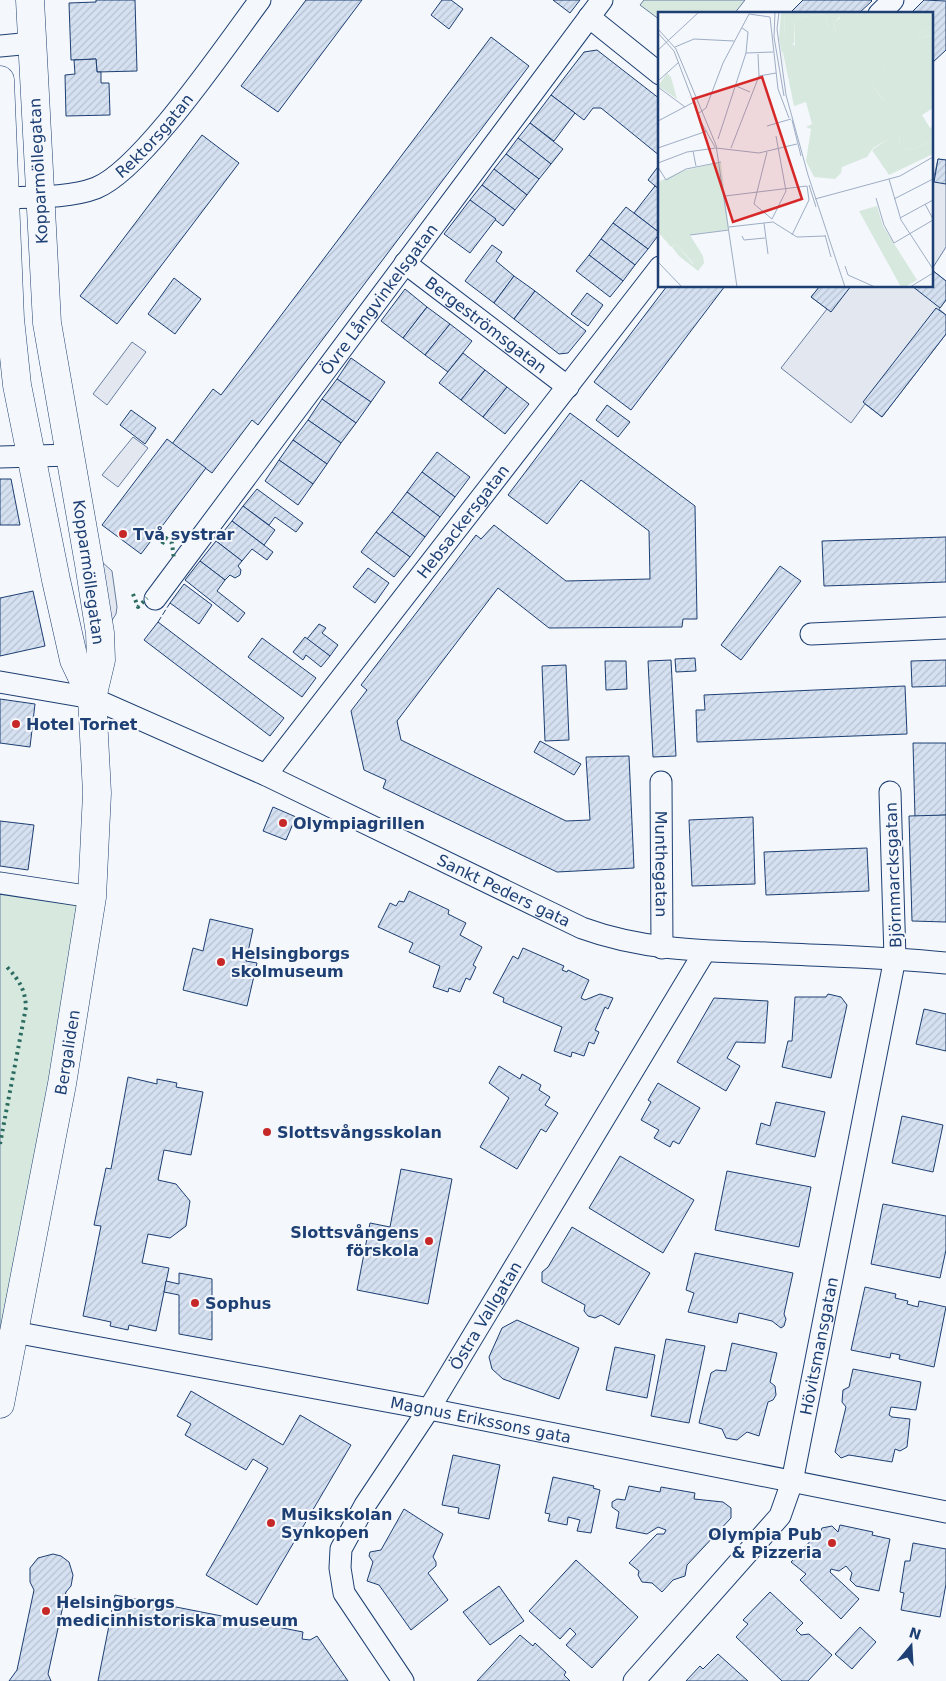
<svg xmlns="http://www.w3.org/2000/svg" width="946" height="1681" font-family="'DejaVu Sans',sans-serif">
	<defs>
		<pattern id="building-hatch" width="6" height="6" patternUnits="userSpaceOnUse" patternTransform="scale(1.25)"><rect width="6" height="6" fill="#d5e0f0"/><path d="M-1 1l2-2M0 6l6-6M5 7l2-2" fill="none" stroke="#b6c1d1"/></pattern>
	</defs>
	<rect width="100%" height="100%" fill="#f4f7fb"/>
	<g fill="#d7e8df" stroke="#687fa3">
		<polygon points="644,0 745,0 734,14 660,14 660,20 640,5"/>
		<polygon points="0,883 92,897 0,1400"/>
	</g>
	<g fill="#e3e8f0" stroke="#687fa3">
		<polygon points="938,159 946,160 946,247 932,269 932,186"/>
		<polygon points="932,270 946,281 946,300 939,309 946,315 946,334 882,417 865,404 851,423 781,368 827,309 811,297 820,286 932,286"/>
		<polygon points="132,342 146,352 107,405 93,394"/>
		<polygon points="133,437 148,448 118,487 102,475"/>
		<polygon points="102,562 112,571 117,607 116,614 111,622"/>
	</g>
	<g fill="url(#building-hatch)" stroke="#1d3f73">
		<polygon points="96,0 135,0 137,71 97,72 96,59 71,60 69,3 96,2"/>
		<polygon points="306,0 362,0 278,112 241,86"/>
		<polygon points="442,0 451,0 463,9 449,29 431,15"/>
		<polygon points="553,0 580,0 570,13"/>
		<polygon points="803,0 871,0 872,1 858,14 789,14"/>
		<polygon points="924,0 946,1 946,50 932,63 932,14 910,14"/>
		<polygon points="491,37 529,66 258,425 252,420 212,473 172,444 213,389 221,395"/>
		<polygon points="597,50 660,99 660,156 601,108 593,108 584,120 551,95 584,52"/>
		<polygon points="96,59 97,72 101,72 101,83 109,83 110,115 66,116 65,75 75,74 74,60"/>
		<polygon points="551,95 575,113 554,141 530,123"/>
		<polygon points="530,123 563,149 551,164 518,138"/>
		<polygon points="202,135 239,163 117,324 80,296"/>
		<polygon points="518,138 551,164 539,179 506,154"/>
		<polygon points="506,154 539,179 527,195 494,169"/>
		<polygon points="938,159 946,160 946,184 934,182"/>
		<polygon points="660,164 660,190 648,180"/>
		<polygon points="494,169 527,195 515,210 482,185"/>
		<polygon points="482,185 515,210 503,226 470,200"/>
		<polygon points="655,186 660,190 660,233 634,213"/>
		<polygon points="470,200 496,219 470,253 444,234"/>
		<polygon points="626,207 660,233 648,249 613,223"/>
		<polygon points="613,223 648,249 635,265 601,239"/>
		<polygon points="601,239 635,265 623,281 589,255"/>
		<polygon points="492,245 502,252 496,261 514,276 494,303 465,281"/>
		<polygon points="589,255 623,281 610,297 576,271"/>
		<polygon points="932,270 946,281 946,300 940,308 912,286 932,286"/>
		<polygon points="514,276 535,291 514,319 494,303"/>
		<polygon points="174,278 201,299 175,334 148,314"/>
		<polygon points="667,286 725,286 631,410 594,382"/>
		<polygon points="820,286 851,286 831,312 811,297"/>
		<polygon points="405,289 427,307 403,338 381,321"/>
		<polygon points="535,291 586,331 568,353 559,354 514,319"/>
		<polygon points="587,293 603,305 588,326 571,314"/>
		<polygon points="427,307 450,324 425,355 403,338"/>
		<polygon points="936,308 946,315 946,334 882,417 863,402"/>
		<polygon points="450,324 472,341 448,372 425,355"/>
		<polygon points="463,353 485,370 461,400 439,383"/>
		<polygon points="351,358 385,382 371,402 337,379"/>
		<polygon points="485,370 507,387 483,417 461,400"/>
		<polygon points="337,379 371,402 356,423 322,399"/>
		<polygon points="507,387 529,404 505,434 483,417"/>
		<polygon points="322,399 356,423 341,443 308,420"/>
		<polygon points="607,405 630,422 618,437 596,420"/>
		<polygon points="131,410 156,428 145,444 120,425"/>
		<polygon points="570,413 695,506 697,619 683,619 682,627 549,628 498,588 397,721 401,740 566,821 590,820 586,757 629,756 634,868 557,872 383,788 386,780 364,770 351,711 367,690 361,685 476,535 481,539 494,525 566,581 650,579 649,531 581,480 547,524 508,495"/>
		<polygon points="308,420 341,443 327,464 293,440"/>
		<polygon points="167,439 206,468 141,554 102,525"/>
		<polygon points="293,440 327,464 313,484 279,460"/>
		<polygon points="437,452 470,477 455,497 422,472"/>
		<polygon points="279,460 313,484 298,505 265,481"/>
		<polygon points="422,472 455,497 440,517 407,492"/>
		<polygon points="0,479 11,479 20,525 0,525"/>
		<polygon points="257,489 303,523 296,532 275,517 269,525 243,506"/>
		<polygon points="407,492 440,517 425,537 392,512"/>
		<polygon points="243,506 275,530 264,545 232,521"/>
		<polygon points="392,512 425,537 410,557 376,532"/>
		<polygon points="232,521 273,552 267,560 252,549 242,561 216,541"/>
		<polygon points="376,532 410,557 394,577 361,552"/>
		<polygon points="946,537 946,582 824,586 822,541"/>
		<polygon points="216,541 242,561 238,566 241,570 240,575 235,578 230,575 225,580 200,561"/>
		<polygon points="200,561 225,580 217,591 245,613 238,622 185,580"/>
		<polygon points="780,566 801,581 741,660 721,645"/>
		<polygon points="368,568 389,583 375,603 353,587"/>
		<polygon points="184,584 212,605 199,624 170,603"/>
		<polygon points="33,591 45,646 0,656 0,598"/>
		<polygon points="158,622 284,718 270,736 144,640"/>
		<polygon points="319,624 326,628 322,633 338,645 330,656 307,639"/>
		<polygon points="305,637 330,656 321,667 306,655 303,660 293,652"/>
		<polygon points="262,638 316,678 302,697 248,657"/>
		<polygon points="695,658 696,671 676,672 675,659"/>
		<polygon points="671,660 676,756 653,757 648,661"/>
		<polygon points="946,660 946,686 912,687 911,661"/>
		<polygon points="605,661 626,661 627,689 606,690"/>
		<polygon points="566,665 569,740 545,741 542,666"/>
		<polygon points="905,686 907,734 697,742 696,710 705,710 704,695"/>
		<polygon points="0,699 35,704 30,747 0,743"/>
		<polygon points="540,741 581,764 574,775 534,752"/>
		<polygon points="913,743 946,743 946,815 915,817"/>
		<polygon points="273,807 296,817 286,840 263,831"/>
		<polygon points="946,815 946,922 912,921 909,816"/>
		<polygon points="753,817 755,884 692,886 689,820"/>
		<polygon points="0,821 34,825 28,870 0,866"/>
		<polygon points="867,848 869,891 766,895 764,852"/>
		<polygon points="409,891 449,910 448,914 466,923 460,935 482,947 473,965 476,967 470,980 466,978 460,992 449,988 448,992 433,987 440,966 409,952 413,943 378,927 390,903 396,906 399,901 404,902"/>
		<polygon points="210,919 253,929 246,961 257,963 247,1006 183,990 193,948 203,951"/>
		<polygon points="523,948 564,966 562,970 567,972 568,970 589,980 581,998 585,1000 600,994 613,998 608,1009 605,1007 595,1030 599,1032 594,1044 589,1042 584,1056 572,1052 571,1057 554,1051 562,1027 503,1002 504,998 493,993 513,956 518,959"/>
		<polygon points="828,994 841,997 847,1005 831,1078 782,1067 788,1041 792,1041 795,997 826,997"/>
		<polygon points="714,998 768,1001 765,1043 736,1042 727,1058 740,1066 726,1091 677,1062"/>
		<polygon points="924,1009 946,1014 946,1051 916,1044"/>
		<polygon points="499,1066 520,1079 522,1074 541,1085 539,1090 550,1097 545,1105 558,1113 546,1132 541,1129 517,1169 480,1147 509,1098 489,1083"/>
		<polygon points="128,1077 157,1084 157,1079 177,1083 176,1087 203,1092 191,1155 164,1150 158,1180 176,1184 190,1201 186,1226 170,1238 148,1234 142,1263 169,1268 156,1331 129,1325 128,1330 110,1326 111,1322 83,1316 101,1226 94,1225 106,1168 111,1169"/>
		<polygon points="658,1083 700,1108 679,1144 673,1141 670,1147 654,1138 659,1130 641,1120 651,1102 648,1100"/>
		<polygon points="776,1102 825,1112 815,1157 756,1144 761,1123 770,1126"/>
		<polygon points="902,1116 943,1125 933,1172 892,1163"/>
		<polygon points="620,1156 694,1200 663,1253 589,1208"/>
		<polygon points="401,1169 452,1179 428,1304 357,1290 370,1223 390,1227"/>
		<polygon points="727,1171 811,1187 799,1247 715,1230"/>
		<polygon points="883,1204 946,1216 946,1250 940,1278 871,1264"/>
		<polygon points="572,1227 650,1273 619,1325 601,1315 595,1318 588,1316 584,1311 585,1305 542,1282 542,1272 548,1267"/>
		<polygon points="695,1253 793,1273 784,1314 786,1319 784,1326 781,1328 772,1321 739,1313 737,1323 688,1312 694,1293 686,1290"/>
		<polygon points="179,1273 212,1279 212,1340 179,1334 179,1295 164,1292 166,1281 179,1284"/>
		<polygon points="865,1287 896,1294 895,1298 908,1301 907,1304 918,1307 919,1301 946,1307 934,1367 899,1359 900,1355 891,1353 890,1358 851,1350"/>
		<polygon points="517,1320 579,1348 559,1399 503,1379 492,1369 489,1357 502,1328"/>
		<polygon points="666,1339 705,1346 689,1423 651,1416"/>
		<polygon points="732,1343 777,1353 770,1382 775,1386 776,1395 773,1400 768,1402 759,1436 747,1432 737,1440 726,1438 722,1429 699,1423 711,1373 716,1370 726,1371"/>
		<polygon points="615,1347 655,1355 647,1398 606,1390"/>
		<polygon points="853,1369 921,1382 916,1410 891,1407 889,1415 892,1417 910,1419 907,1447 900,1451 895,1449 892,1462 849,1455 841,1458 835,1452 846,1407 842,1402 843,1390 849,1387"/>
		<polygon points="191,1391 283,1445 300,1415 351,1445 257,1605 206,1575 268,1468 253,1459 246,1470 185,1435 191,1424 177,1416"/>
		<polygon points="453,1455 500,1465 489,1519 458,1513 459,1508 442,1505"/>
		<polygon points="553,1477 594,1486 593,1488 600,1490 591,1533 577,1531 580,1520 568,1517 567,1525 548,1521 550,1514 545,1513"/>
		<polygon points="629,1486 660,1492 661,1487 695,1493 694,1499 723,1502 731,1508 731,1518 687,1565 685,1576 673,1580 662,1592 652,1583 642,1582 638,1575 639,1571 629,1563 657,1534 664,1534 666,1530 658,1527 647,1534 616,1528 619,1512 612,1507 612,1502 617,1499 625,1500"/>
		<polygon points="404,1509 443,1534 433,1557 436,1562 436,1566 428,1573 448,1600 411,1630 379,1585 367,1581 373,1562 369,1556 370,1552 381,1550"/>
		<polygon points="840,1525 873,1532 872,1535 890,1539 879,1591 856,1586 850,1580 852,1573 846,1566 839,1571 831,1569 830,1572 859,1599 841,1619 800,1580 806,1574 791,1562 815,1536 818,1539 822,1528 832,1526 838,1532"/>
		<polygon points="913,1543 946,1549 946,1584 940,1617 901,1610 904,1593 900,1592 905,1561 910,1561"/>
		<polygon points="53,1554 61,1556 69,1562 73,1575 71,1586 66,1592 48,1674 51,1681 9,1681 17,1670 34,1590 30,1582 30,1568 38,1558"/>
		<polygon points="576,1560 638,1617 592,1668 566,1645 576,1634 570,1628 560,1639 529,1611"/>
		<polygon points="499,1586 524,1621 490,1645 463,1612"/>
		<polygon points="770,1592 803,1623 796,1630 801,1635 809,1634 832,1655 808,1681 782,1681 736,1637 748,1624 743,1620"/>
		<polygon points="115,1595 303,1632 302,1639 310,1640 317,1636 348,1681 98,1681"/>
		<polygon points="860,1627 876,1642 852,1669 835,1654"/>
		<polygon points="520,1635 533,1646 535,1643 566,1672 564,1675 570,1681 477,1681"/>
		<polygon points="718,1654 748,1681 686,1681 700,1666 703,1669"/>
	</g>
	<g fill="none" stroke-linecap="round" stroke-linejoin="round">
		<g stroke="#1d3f73" stroke-width="23">
			<g id="street">
				<polyline points="879,14 893,0"/>
				<polyline points="589,17 660,74"/>
				<polyline points="0,46 32,43"/>
				<path id="s1" d="M5,198C32,197 70,198 96,188C142,170 227,44 260,0"/>
				<path id="s2" d="M405,263L568,387"/>
				<polyline points="0,457 71,455"/>
				<path id="s3" d="M155,599L602,0"/>
				<polyline points="811,634 946,628"/>
				<path id="s4" d="M0,682L92,698L266,775L582,928C642,950 703,951 766,953C826,956 886,957 946,963"/>
				<path id="s5" d="M266,775L660,267"/>
				<path id="s6" d="M661,782L662,948"/>
				<polyline points="0,883 92,897"/>
				<path id="s7" d="M14,1332L429,1409L946,1512"/>
				<path id="s8" d="M403,1681L344,1593L340,1568L341,1549L365,1505L429,1409L705,951"/>
				<path id="s9" d="M634,1681L780,1516L792,1482L895,958L890,792"/>
			</g>
		</g>
		<g stroke="#1d3f73" stroke-width="29">
			<g id="secondary">
				<polyline points="0,80 10,319 17,385 56,580 74,660 92,698"/>
				<path id="s10" d="M0,1404L62,1084L92,897L97,793L92,698L101,660L100,633L89,564L47,323L30,0"/>
			</g>
		</g>
		<use href="#street" stroke="#f4f7fb" stroke-width="21"/>
		<use href="#secondary" stroke="#f4f7fb" stroke-width="28"/>
		<g stroke="#2c6c60" stroke-width="4" stroke-dasharray="2.5 4" stroke-linecap="butt">
			<polyline points="162,544 166,538 172,543 174,560"/>
			<polyline points="133,594 138,607 147,598"/>
			<path d="M0,1144L26,1007C25,989 19,980 7,967"/>
		</g>
		<polyline stroke="#1d3f73" stroke-width="1" stroke-dasharray="6 2.5" stroke-linecap="butt" points="158,622 170,603"/>
	</g>
	<g fill="#c62828" stroke="#f4f7fb" stroke-width="2">
		<circle cx="123" cy="534" r="5"/>
		<circle cx="16" cy="724" r="5"/>
		<circle cx="283" cy="823" r="5"/>
		<circle cx="221" cy="962" r="5"/>
		<circle cx="267" cy="1132" r="5"/>
		<circle cx="429" cy="1241" r="5"/>
		<circle cx="195" cy="1303" r="5"/>
		<circle cx="271" cy="1523" r="5"/>
		<circle cx="832" cy="1543" r="5"/>
		<circle cx="46" cy="1611" r="5"/>
	</g>
	<g text-anchor="middle" stroke-width="4" stroke-linejoin="round" paint-order="stroke">
		<g font-size="16" fill="#1d3f73" stroke="#f4f7fb">
			<text dy="6" stroke="none"><textPath href="#s1" startOffset="171">Rektorsgatan</textPath></text>
			<text transform="translate(38 171) rotate(-93)" y="6">Kopparmöllegatan</text>
			<text dy="6" stroke="none"><textPath href="#s3" startOffset="374">Övre Långvinkelsgatan</textPath></text>
			<text dy="6" stroke="none"><textPath href="#s2" startOffset="102">Bergeströmsgatan</textPath></text>
			<text dy="6" stroke="none"><textPath href="#s5" startOffset="321">Hebsackersgatan</textPath></text>
			<text transform="translate(89 572) rotate(82)" y="6">Kopparmöllegatan</text>
			<text dy="6" stroke="none"><textPath href="#s6" startOffset="82">Munthegatan</textPath></text>
			<text transform="translate(893 875) rotate(-92)" y="6">Björnmarcksgatan</text>
			<text dy="6" stroke="none"><textPath href="#s4" startOffset="548">Sankt Peders gata</textPath></text>
			<text dy="6" stroke="none"><textPath href="#s10" startOffset="358">Bergaliden</textPath></text>
			<text dy="6" stroke="none"><textPath href="#s8" startOffset="425">Östra Vallgatan</textPath></text>
			<text dy="6" stroke="none"><textPath href="#s9" startOffset="395">Hövitsmansgatan</textPath></text>
			<text dy="6" stroke="none"><textPath href="#s7" startOffset="475">Magnus Erikssons gata</textPath></text>
		</g>
		<g font-size="16" font-weight="bold" fill="#1d3f73" stroke="#f4f7fb" text-anchor="start">
			<text x="133" y="540">Två systrar</text>
			<text x="26" y="730">Hotel Tornet</text>
			<text x="293" y="829">Olympiagrillen</text>
			<text x="231" y="959">Helsingborgs<tspan x="231" dy="18">skolmuseum</tspan></text>
			<text x="277" y="1138">Slottsvångsskolan</text>
			<text x="419" y="1238" text-anchor="end">Slottsvångens<tspan x="419" dy="18">förskola</tspan></text>
			<text x="205" y="1309">Sophus</text>
			<text x="281" y="1520">Musikskolan<tspan x="281" dy="18">Synkopen</tspan></text>
			<text x="822" y="1540" text-anchor="end">Olympia Pub<tspan x="822" dy="18">&amp; Pizzeria</tspan></text>
			<text x="56" y="1608">Helsingborgs<tspan x="56" dy="18">medicinhistoriska museum</tspan></text>
		</g>
	</g>
	<g transform="translate(658 12)">
		<rect width="275" height="275" fill="#f4f7fb"/>
		<path d="M123,0H127L126,25L137,34L124,40L128,66L121,26ZM262,0H274L275,23L262,26L260,22L273,14L271,0ZM18,232L35,252L45,244L46,251L40,259L21,244L14,235Z" fill="#d7e8df"/>
		<path d="M127,0H271L275,13L260,22L262,26L275,23V91L261,69L227,90L214,73L215,66L227,58L181,5L176,12L178,21L170,15L168,2L136,6V31L133,32L126,25ZM241,120L242,135L253,138L275,128V142L231,163L214,138Z" fill="#d7e8df"/>
		<path d="M189,0L227,58L216,66L214,73L226,89L261,68L275,91V96L264,103L272,116L275,114V128L253,138L242,135L241,121L215,136L209,145L184,155L183,161L177,167L156,165L148,149L153,117L148,115L154,112L148,90L136,94L124,36L137,34L136,6L168,2L170,15L178,21L176,11ZM9,61L13,65L19,87L0,74ZM237,128L241,142L230,155L221,140ZM63,150L71,218L32,223L45,244L36,252L18,232L13,235L0,220V170L24,159ZM219,194L225,214L259,268L247,275H243L201,199Z" fill="#d7e8df"/>
		<path fill="none" stroke="#9eadc5" stroke-width="1" d="M117,0L116,25L126,84M121,0L119,17L128,83L150,163L187,275M91,2L112,5L120,77L131,106M0,17L18,37L58,133L79,275M0,21L16,39L43,110L57,135M17,35L36,27L76,29M0,38L41,0M88,41L115,40M101,64L118,61M0,69L21,50M78,74L92,80M0,75L27,95M41,101L48,96L65,51L91,2M134,108L143,144M0,109L36,90M109,114L133,107M60,127L88,41L90,20L84,16M0,136L49,119M73,136L101,64L100,42M35,139L38,154M109,140L96,192L114,207L128,179L118,124M0,151L29,140L58,136L101,141L139,132M0,155L8,168L28,157L63,150M231,167L243,208L275,257M151,173L158,195M67,184L149,174L151,188L134,223M218,186L226,213L236,231L275,208M157,187L242,164L275,145M236,187L275,167M267,192L275,207M242,206L275,188M106,211L110,242M71,215L115,210L139,225L167,224M32,223L71,218M167,223L173,245M84,224L86,228L107,226M0,250L24,275M187,254L190,263L217,275M252,275L275,261"/>
		<path fill="#d62828" fill-opacity="0.15" stroke="#d62828" stroke-width="2.5" d="M104,65L144,187L75,210L35,87Z"/>
		<rect width="275" height="275" fill="none" stroke="#1d3f73" stroke-width="2.5"/>
	</g>
	<g transform="translate(911 1646) rotate(18)" stroke="#f4f7fb" stroke-width="4" paint-order="stroke">
	<path d="M0-4L9 19L0 12L-9 19Z" fill="#1d3f73"/>
	<text y="-8" font-size="14" font-weight="bold" text-anchor="middle" fill="#1d3f73">N</text>
	</g>
</svg>
